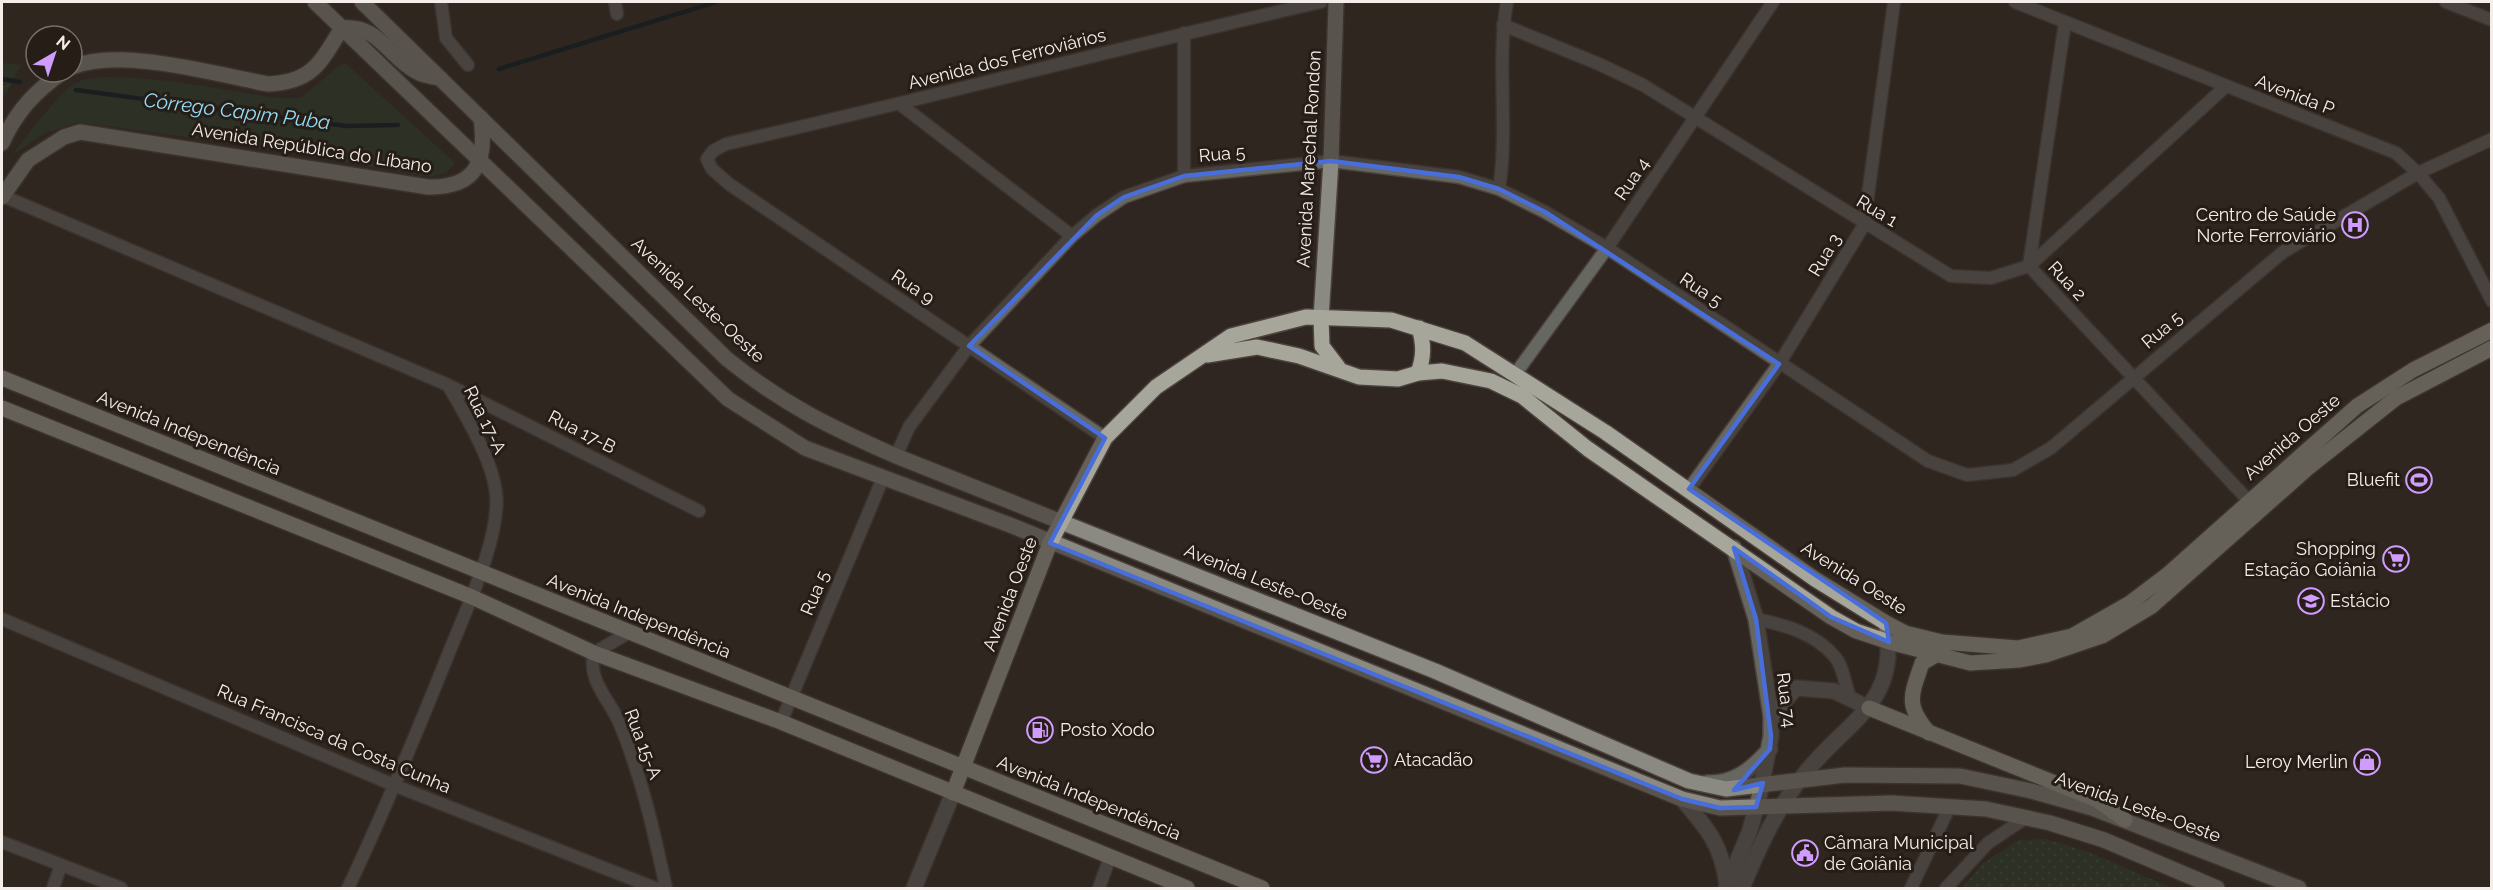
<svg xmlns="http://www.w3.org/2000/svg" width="2493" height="890" font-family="Raleway,sans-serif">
	<defs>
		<pattern id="forest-crowns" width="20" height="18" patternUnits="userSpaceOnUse" patternTransform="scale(1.5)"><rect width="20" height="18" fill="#2b3f2c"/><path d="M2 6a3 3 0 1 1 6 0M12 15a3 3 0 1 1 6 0" fill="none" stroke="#405240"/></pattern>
		<pattern id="park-dots" width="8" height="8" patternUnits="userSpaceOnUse" patternTransform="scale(1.5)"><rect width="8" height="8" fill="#2b3f2c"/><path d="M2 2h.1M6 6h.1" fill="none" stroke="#405240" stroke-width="1.8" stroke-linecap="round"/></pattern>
	</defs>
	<rect width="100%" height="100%" fill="#302621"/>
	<path fill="#2b3f2c" d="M344,62L455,163L447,172L430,177L237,144L78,122L45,133L12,155C25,139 60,91 76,83C111,66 233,92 277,98H301Z"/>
	<polygon fill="url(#forest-crowns)" points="2,63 21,65 2,101"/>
	<polygon fill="url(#park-dots)" points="2045,839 2086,851 2172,888 1962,888 1982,864 2019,840"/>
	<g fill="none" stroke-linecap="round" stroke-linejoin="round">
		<g stroke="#02161d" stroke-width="4.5">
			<polyline points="499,69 716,2"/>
			<polyline points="2,79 20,82"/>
			<polyline points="76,90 346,126 398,125"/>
		</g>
		<g stroke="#4b423d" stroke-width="15">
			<g id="minor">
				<polyline points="441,2 446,38 468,65"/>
				<polyline points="615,2 617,14"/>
				<polyline points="2015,2 2396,153 2418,173 2439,198 2492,301"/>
				<polyline points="2446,2 2492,20"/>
				<polyline points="2065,22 2029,266 2249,501"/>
				<polyline points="1503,25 1599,64 1643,85 1951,276 1991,278 2029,266 2225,87"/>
				<polyline points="1184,33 1184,176"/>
				<polyline points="901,105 1072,236"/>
				<path d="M1499,189C1509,127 1496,63 1507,2"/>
				<path d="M3,196L448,385C466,416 492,459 496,493C501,536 466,610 450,650C418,730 385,810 348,888"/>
				<polyline points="1516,373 1607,248 1773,2"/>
				<polyline points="448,385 699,511"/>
				<path d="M1105,438L729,184L712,169L707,159L713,151L726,144C925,99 1122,47 1321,2"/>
				<polyline points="896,456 909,427 969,346 1072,236 1097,215 1124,197 1184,176 1331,161 1459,177 1499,189 1545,212 1607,248 1928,461 1967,475 2013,470 2051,448 2283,252 2418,173 2492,139"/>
				<polyline points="1689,489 1779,364 1864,225 1894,2"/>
				<polyline points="2,619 396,786 655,888"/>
				<path d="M1756,619C1785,625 1815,633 1835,657C1843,666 1845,685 1850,697"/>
				<path d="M628,633L594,653C587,679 608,698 618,720C641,773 654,832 666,888"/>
				<polyline points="781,722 883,478"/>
				<polyline points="2,842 121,888"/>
				<polyline points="53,888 61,865"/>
				<polyline points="1099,888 1110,857"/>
				<polyline points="1911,888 1950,806"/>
				<polyline points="1946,888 1988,843 2027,817"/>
			</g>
		</g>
		<g stroke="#4b423d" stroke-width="18">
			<g id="tertiary">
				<polyline points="1771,716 1796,688 1834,691 1869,708"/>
				<path d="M1707,783C1735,784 1752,769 1770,749"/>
				<path d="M1682,799C1708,829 1721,844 1727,884"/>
				<polyline points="914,888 953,793"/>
				<polyline points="1726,888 1749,833 1759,798 1771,736 1771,716 1756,619 1734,548"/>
				<path d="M1742,888C1759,847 1777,807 1806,772C1849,719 1900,703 1886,623"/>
			</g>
		</g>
		<g stroke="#4b423d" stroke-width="18">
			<g id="secondary">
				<polyline points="315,2 728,399 805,448 1010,525 1682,799 1720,808 1892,803 1986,809 2050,823 2104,840 2217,888"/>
				<path d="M362,2L727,359C784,405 830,427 896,456L1435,671L1689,781L1726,789L1845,775L1960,776L2031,791L2092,808L2299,888"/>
				<path d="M72,67C121,47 214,74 268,84C313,82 320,63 342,28C379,24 389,58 417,72C424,76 432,77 440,78"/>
				<path d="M2,143C16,112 35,91 63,72"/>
				<path d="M2,197L28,160L64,137L80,132L428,187C477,188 487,161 481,118"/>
				<polyline points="1321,318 1331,161 1336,2"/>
			</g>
		</g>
		<g stroke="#4b423d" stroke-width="18">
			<g id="primary">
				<polyline points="1321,318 1322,346 1338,367"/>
				<polyline points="1207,355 1257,347 1299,356 1359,377 1398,379 1418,373 1442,371 1491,381 1522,396 1588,449 1831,617 1856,631 1889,642 1970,663 2020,660 2046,655 2102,636 2152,606 2309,467 2396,398 2492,348"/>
				<path d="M1418,373C1424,357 1424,344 1419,328"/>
				<polyline points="2,378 1262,888"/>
				<polyline points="2,408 472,597 594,653 781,722 1187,888"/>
				<polyline points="1869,708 2097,800 2125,820"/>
				<path d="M1929,733C1905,705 1911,696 1922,663L1936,655"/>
				<polyline points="953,793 1050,543 1105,438 1156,387 1231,336 1306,317 1391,320 1465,343 1605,432 1815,579 1886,623 1905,633 1942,642 2018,648 2072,636 2130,603 2167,575 2357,406 2413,370 2492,330"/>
			</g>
		</g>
		<use href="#minor" stroke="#676762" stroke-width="12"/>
		<use href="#tertiary" stroke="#676762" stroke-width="15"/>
		<use href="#secondary" stroke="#8b8a82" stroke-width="15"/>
		<use href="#primary" stroke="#a6a69b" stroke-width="15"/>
	</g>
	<path d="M0 0H2493V890H0ZM1331,161L1459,177L1499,189L1545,212L1779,364L1689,489L1886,623L1889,642L1831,617L1734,548L1756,619L1771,736L1770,749L1734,790L1763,783L1756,807L1720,808L1682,799L1050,543L1105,438L969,346L1097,215L1124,197L1184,176Z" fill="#302621" fill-opacity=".55" fill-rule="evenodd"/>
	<path fill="none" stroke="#486edb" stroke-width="4.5" stroke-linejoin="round" d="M1331,161L1459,177L1499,189L1545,212L1779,364L1689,489L1886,623L1889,642L1831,617L1734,548L1756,619L1771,736L1770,749L1734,790L1763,783L1756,807L1720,808L1682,799L1050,543L1105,438L969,346L1097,215L1124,197L1184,176Z"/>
	<defs>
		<g id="hospital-ring" transform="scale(1.35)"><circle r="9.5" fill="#261d17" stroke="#d09dff" stroke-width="1.5"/><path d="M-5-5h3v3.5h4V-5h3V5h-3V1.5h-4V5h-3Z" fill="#d09dff"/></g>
		<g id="stadium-ring" transform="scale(1.35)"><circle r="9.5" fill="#261d17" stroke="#d09dff" stroke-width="1.5"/><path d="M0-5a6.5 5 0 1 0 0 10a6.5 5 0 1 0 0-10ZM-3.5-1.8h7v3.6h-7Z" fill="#d09dff"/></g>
		<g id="supermarket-ring" transform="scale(1.35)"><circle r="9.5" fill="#261d17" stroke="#d09dff" stroke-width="1.5"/><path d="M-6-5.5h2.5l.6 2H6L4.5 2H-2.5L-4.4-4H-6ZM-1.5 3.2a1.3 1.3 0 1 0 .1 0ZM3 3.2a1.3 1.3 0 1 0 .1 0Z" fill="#d09dff"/></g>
		<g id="university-ring" transform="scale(1.35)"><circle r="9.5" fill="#261d17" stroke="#d09dff" stroke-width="1.5"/><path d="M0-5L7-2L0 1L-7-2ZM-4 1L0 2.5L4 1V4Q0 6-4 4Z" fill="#d09dff"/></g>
		<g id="fuel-ring" transform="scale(1.35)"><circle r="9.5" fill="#261d17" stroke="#d09dff" stroke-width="1.5"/><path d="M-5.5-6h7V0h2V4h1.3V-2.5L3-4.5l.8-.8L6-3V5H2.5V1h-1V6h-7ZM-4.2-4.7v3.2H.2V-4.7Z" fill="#d09dff"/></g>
		<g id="shop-ring" transform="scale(1.35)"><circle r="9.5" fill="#261d17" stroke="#d09dff" stroke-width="1.5"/><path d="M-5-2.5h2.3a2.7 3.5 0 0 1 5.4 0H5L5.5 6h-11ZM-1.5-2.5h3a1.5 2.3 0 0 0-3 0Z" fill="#d09dff"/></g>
		<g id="civic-ring" transform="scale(1.35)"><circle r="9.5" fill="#261d17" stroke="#d09dff" stroke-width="1.5"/><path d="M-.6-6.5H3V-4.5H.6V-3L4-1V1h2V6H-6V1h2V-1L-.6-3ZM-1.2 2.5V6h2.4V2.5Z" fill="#d09dff"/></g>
	</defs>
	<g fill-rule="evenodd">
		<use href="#hospital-ring" x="2355" y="225"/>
		<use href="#stadium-ring" x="2419" y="480"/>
		<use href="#supermarket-ring" x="2396" y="559"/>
		<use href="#university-ring" x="2311" y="601"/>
		<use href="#fuel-ring" x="1040" y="730"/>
		<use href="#supermarket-ring" x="1374" y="760"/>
		<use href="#shop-ring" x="2367" y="762"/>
		<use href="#civic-ring" x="1805" y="853"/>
	</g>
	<g text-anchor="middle" stroke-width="6" stroke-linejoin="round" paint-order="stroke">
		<g font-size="18" fill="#f4ede9" stroke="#261d17">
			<text transform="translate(1007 59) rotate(-14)" y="6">Avenida dos Ferroviários</text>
			<text transform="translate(2295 95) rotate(21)" y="6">Avenida P</text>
			<text transform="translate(312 148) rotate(9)" y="6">Avenida República do Líbano</text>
			<text transform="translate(1222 154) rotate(-5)" y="6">Rua 5</text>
			<text transform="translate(1309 159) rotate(-87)" y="6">Avenida Marechal Rondon</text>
			<text transform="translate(1632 179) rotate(-56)" y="6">Rua 4</text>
			<text transform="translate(1877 211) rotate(31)" y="6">Rua 1</text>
			<text transform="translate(1825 255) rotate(-59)" y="6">Rua 3</text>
			<text transform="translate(2067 281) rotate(47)" y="6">Rua 2</text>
			<text transform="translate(913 287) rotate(34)" y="6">Rua 9</text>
			<text transform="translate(1701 290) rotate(34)" y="6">Rua 5</text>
			<text transform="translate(698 300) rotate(43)" y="6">Avenida Leste-Oeste</text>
			<text transform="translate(2162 330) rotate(-40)" y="6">Rua 5</text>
			<text transform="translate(485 420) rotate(64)" y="6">Rua 17-A</text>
			<text transform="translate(582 432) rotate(27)" y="6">Rua 17-B</text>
			<text transform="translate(189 433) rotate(22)" y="6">Avenida Independência</text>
			<text transform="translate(2292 437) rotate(-41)" y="6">Avenida Oeste</text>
			<text transform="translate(1854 578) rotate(32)" y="6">Avenida Oeste</text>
			<text transform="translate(1266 582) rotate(22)" y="6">Avenida Leste-Oeste</text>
			<text transform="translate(815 593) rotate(-67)" y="6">Rua 5</text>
			<text transform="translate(1010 594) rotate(-69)" y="6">Avenida Oeste</text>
			<text transform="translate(639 616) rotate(22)" y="6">Avenida Independência</text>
			<text transform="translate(1786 700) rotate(83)" y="6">Rua 74</text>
			<text transform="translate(334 739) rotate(23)" y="6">Rua Francisca da Costa Cunha</text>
			<text transform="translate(643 744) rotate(69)" y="6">Rua 15-A</text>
			<text transform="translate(1089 798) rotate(22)" y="6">Avenida Independência</text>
			<text transform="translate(2138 807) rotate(20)" y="6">Avenida Leste-Oeste</text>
		</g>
		<g font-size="18" fill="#f4ede9" stroke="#261d17" text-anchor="end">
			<text x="2336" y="221">Centro de Saúde<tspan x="2336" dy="21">Norte Ferroviário</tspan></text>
			<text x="2400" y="486">Bluefit</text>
			<text x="2376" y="555">Shopping<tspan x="2376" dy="21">Estação Goiânia</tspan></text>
			<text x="2330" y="607" text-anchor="start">Estácio</text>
			<text x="1060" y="736" text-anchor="start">Posto Xodo</text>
			<text x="1394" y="766" text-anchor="start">Atacadão</text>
			<text x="2348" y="768">Leroy Merlin</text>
			<text x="1824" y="849" text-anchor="start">Câmara Municipal<tspan x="1824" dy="21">de Goiânia</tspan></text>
		</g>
		<g font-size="20" font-style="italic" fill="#94ddf7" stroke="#261d17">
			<text transform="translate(237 111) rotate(7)" y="7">Córrego Capim Puba</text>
		</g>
	</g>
	<rect width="2493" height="890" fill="none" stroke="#f4ede9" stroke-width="6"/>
	<g transform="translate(54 54) rotate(39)"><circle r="28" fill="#261d17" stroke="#78706b" stroke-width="1.5"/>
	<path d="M0-4.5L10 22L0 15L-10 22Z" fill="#d09dff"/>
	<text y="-9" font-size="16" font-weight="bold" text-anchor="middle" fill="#f4ede9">N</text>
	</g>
</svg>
